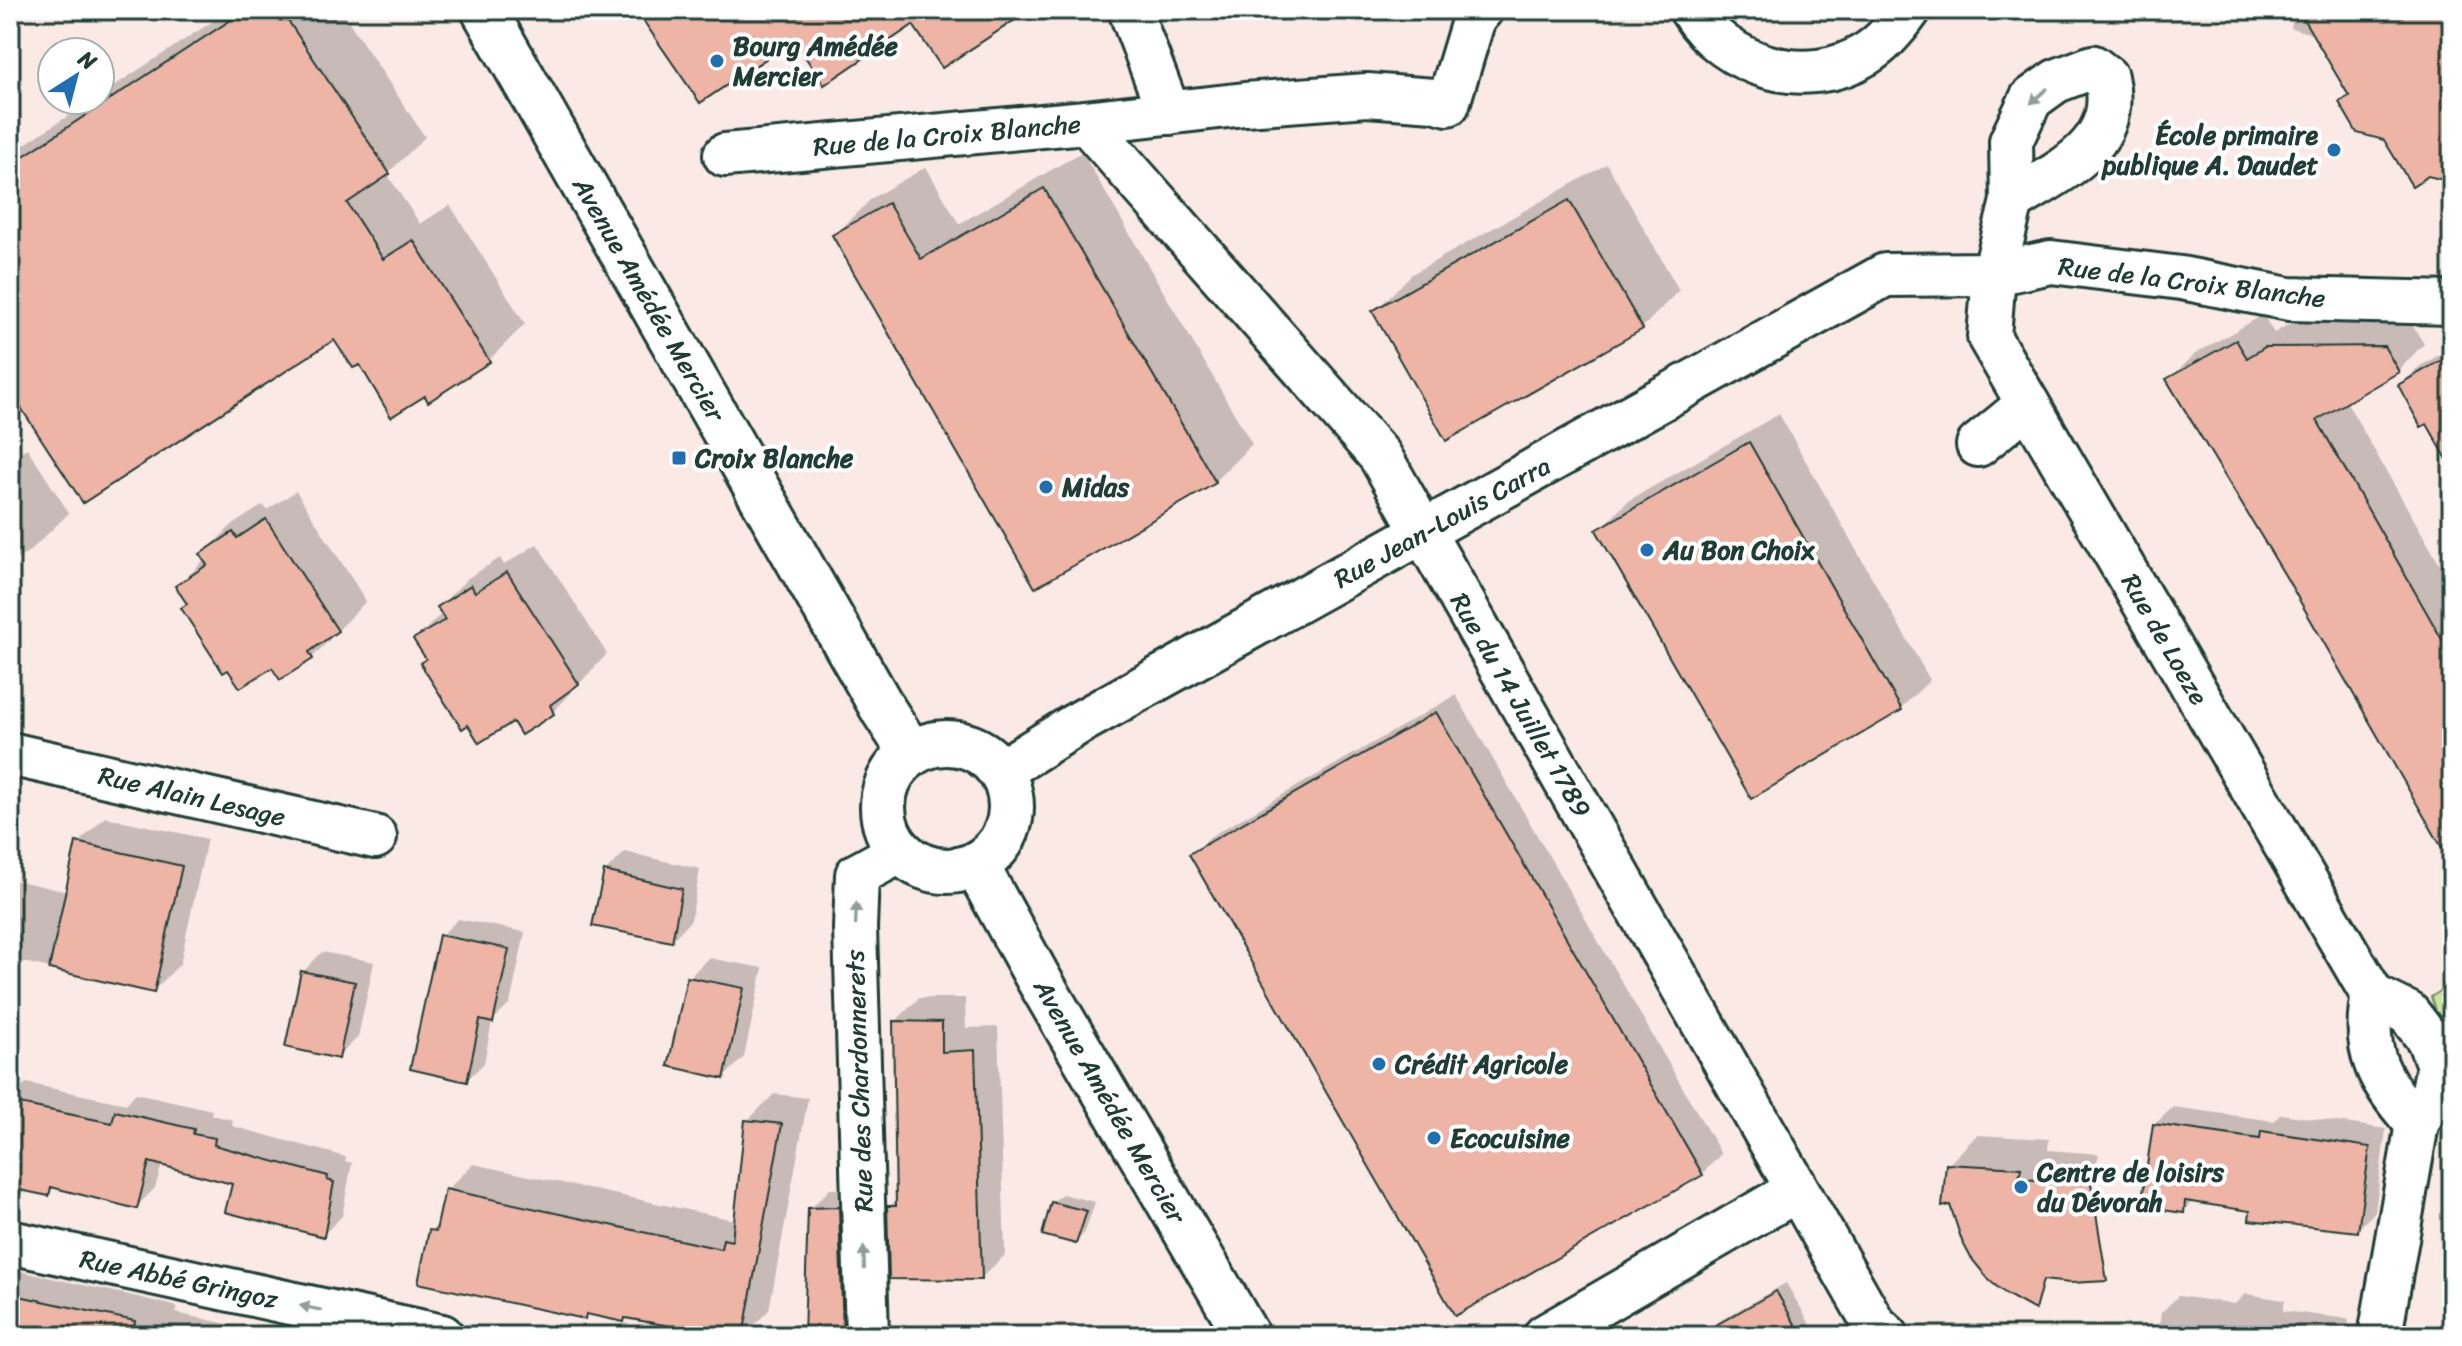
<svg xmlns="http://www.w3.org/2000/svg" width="2462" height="1346" font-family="Sriracha,sans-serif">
	<rect width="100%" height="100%" fill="#fae9e5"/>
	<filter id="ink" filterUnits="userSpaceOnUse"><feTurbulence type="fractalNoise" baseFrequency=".0125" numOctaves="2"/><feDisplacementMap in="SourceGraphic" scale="16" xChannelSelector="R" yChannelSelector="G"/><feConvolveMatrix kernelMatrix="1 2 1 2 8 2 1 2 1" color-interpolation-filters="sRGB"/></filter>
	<g filter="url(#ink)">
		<g fill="#cce79d" stroke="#769268" stroke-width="2">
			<polygon points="2452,984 2452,1062 2431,997"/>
			<polygon points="2452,1250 2452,1336 2441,1336"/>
		</g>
		<g fill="#0003">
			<polygon points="230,10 341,10 425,137 387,174 420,224 450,205 525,324 489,360 429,399 425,393 360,362 335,337 10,388 10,154 92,100 100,100 100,95"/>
			<polygon points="2084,10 2121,10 2114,17"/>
			<polygon points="2140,10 2187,10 2178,19"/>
			<polygon points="2294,10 2452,10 2452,180 2386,138 2341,102 2350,94 2315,35 2291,28"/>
			<polygon points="1082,152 1252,444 1215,481 835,235 872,198 926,167 959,224"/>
			<polygon points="1607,164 1679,290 1642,328 1375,311 1412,274"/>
			<polygon points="2263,315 2274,333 2293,322 2410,321 2424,344 2398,370 2346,401 2452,586 2452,861 2288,576 2169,380 2195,354"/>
			<polygon points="2452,347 2452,463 2428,421 2400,386 2419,367"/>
			<polygon points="1779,414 1930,680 1900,709 1599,531 1628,501"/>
			<polygon points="27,448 69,513 31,550 10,564 10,459"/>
			<polygon points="296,491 366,601 312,658 273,665 189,603 178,586 205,559 203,554 232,525 263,505 267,510"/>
			<polygon points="537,544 607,654 553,712 522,732 513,720 428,658 416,639 443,612 439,607 468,578 500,558 504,565"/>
			<polygon points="1456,695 1721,1154 1702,1174 1192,855 1211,836"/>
			<polygon points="105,817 207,839 180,964 153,991 10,959 10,879 68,892 78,843"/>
			<polygon points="625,852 700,869 691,920 672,940 605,872"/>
			<polygon points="458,919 525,932 510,1004 492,1021 484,1063 467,1080 441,936"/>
			<polygon points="322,952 374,962 358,1037 338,1057 303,972"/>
			<polygon points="708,958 763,968 744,1057 724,1077 689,978"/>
			<polygon points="919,998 965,998 966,1028 998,1027 1005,1255 981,1278 889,1207 898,1198 895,1022"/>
			<polygon points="26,1083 126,1104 136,1093 212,1110 211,1115 233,1120 232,1126 346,1157 345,1161 352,1163 342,1216 323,1235 235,1182 162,1164 155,1188 136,1207 56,1186 48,1194 10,1186 10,1087 20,1089"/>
			<polygon points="774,1094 808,1098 769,1310 743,1336 627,1316 623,1320 588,1313 584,1317 431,1231 440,1222 447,1190 473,1164 734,1220 747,1121"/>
			<polygon points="2173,1107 2274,1121 2281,1114 2386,1129 2375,1212 2357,1230 2193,1201 2183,1211 2155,1124"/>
			<polygon points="1977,1135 2049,1139 2048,1150 2099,1154 2070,1254 2041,1284 1948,1165"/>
			<polygon points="858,1188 863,1336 806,1336 810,1209 830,1189"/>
			<polygon points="1062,1194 1095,1202 1085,1232 1076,1242 1052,1203"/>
			<polygon points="10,1269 138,1297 178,1307 176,1313 284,1336 10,1336"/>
			<polygon points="1786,1283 1817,1336 1693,1336"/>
			<polygon points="2245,1294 2285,1300 2283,1311 2349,1319 2347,1336 2158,1336 2161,1313 2178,1296 2235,1304"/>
		</g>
		<g fill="#eeb5a7" stroke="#1f3d34" stroke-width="2">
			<polygon points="246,10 281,10 390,174 347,203 383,259 413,240 490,362 428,402 425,396 391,417 360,365 353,368 334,340 83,503 10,391 10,165"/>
			<polygon points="636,10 1030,10 942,68 913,25 824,85 794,40 700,103"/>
			<polygon points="2298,10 2452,10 2452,182 2428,176 2412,186 2384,140 2357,133 2339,102 2349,96"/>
			<polygon points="1044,188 1216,483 1035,588 832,235 888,203 921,259"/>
			<polygon points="1569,200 1643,329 1446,441 1372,311"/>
			<polygon points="2236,340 2247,358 2265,347 2384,346 2399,372 2317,420 2452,657 2452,865 2286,577 2166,379"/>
			<polygon points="2452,354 2452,468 2427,424 2421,427 2398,385"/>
			<polygon points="1749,442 1902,710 1751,799 1596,530"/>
			<polygon points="266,519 338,631 309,652 313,659 280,680 272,668 240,688 228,670 223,673 181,608 187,604 175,586 207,565 200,554 233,532 237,538"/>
			<polygon points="507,572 579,684 550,705 554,714 521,735 513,722 479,743 468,725 462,729 420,663 426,659 413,639 445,620 437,607 471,585 475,592"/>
			<polygon points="1436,712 1703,1175 1455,1316 1189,854"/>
			<polygon points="76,842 182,866 154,993 49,969"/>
			<polygon points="604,871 682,889 672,942 592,926"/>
			<polygon points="439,935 509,949 493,1023 480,1020 467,1082 410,1069"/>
			<polygon points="301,971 355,982 339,1059 285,1047"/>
			<polygon points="687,977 744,988 724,1079 668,1066"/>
			<polygon points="893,1021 942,1022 942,1052 975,1050 982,1280 889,1279 887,1206 896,1206"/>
			<polygon points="10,1102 112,1123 115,1111 194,1129 193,1134 215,1138 214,1145 328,1176 327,1180 334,1182 324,1237 225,1212 232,1184 149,1162 137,1209 51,1187 49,1196 10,1188"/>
			<polygon points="745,1120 782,1124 743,1336 726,1336 625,1318 624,1322 586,1314 585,1319 418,1283 429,1230 436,1231 445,1189 721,1249 723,1239 732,1241"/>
			<polygon points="2153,1124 2260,1139 2261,1131 2370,1147 2358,1232 2249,1220 2250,1211 2185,1201 2184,1213 2141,1207"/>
			<polygon points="1946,1164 2021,1168 2019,1179 2091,1183 2107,1281 2070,1283 2043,1280 2035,1310 2006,1294 1990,1281 1971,1258 1962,1241 1950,1205 1942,1207"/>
			<polygon points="1051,1202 1087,1211 1076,1244 1042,1235"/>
			<polygon points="839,1207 843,1336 804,1336 808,1208"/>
			<polygon points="1776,1291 1802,1336 1697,1336"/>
			<polygon points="10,1294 135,1321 133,1336 10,1336"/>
		</g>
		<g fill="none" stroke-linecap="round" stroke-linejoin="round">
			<g stroke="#1f3d34" stroke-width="48">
				<g id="minor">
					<polyline points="1130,10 1169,113"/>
					<path d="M1691,10C1726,67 1807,91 1866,54C1884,43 1897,27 1909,10"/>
					<polyline points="1086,122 1380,456 1874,1324 1887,1336"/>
					<polyline points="725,155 1086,122 1245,104 1367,95 1434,100 1448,104 1474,18 1481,10"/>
					<path d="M2012,201C2061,170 2122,146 2106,77L2093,67L2056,81L2031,99L2011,141L2012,201L1994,274L1989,337L2373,996L2408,1013L2428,1039L2438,1065L2433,1091L2417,1124L2380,1336"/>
					<polyline points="1978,445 2028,404"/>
					<polyline points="10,754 375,837"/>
					<polyline points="1001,771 1075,725 1885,275 1994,274 2051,262 2181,278 2289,299 2452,303"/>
					<path d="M2373,996C2361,1052 2380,1083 2417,1124"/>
					<polyline points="10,1242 442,1336"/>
					<polyline points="867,1336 855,928 857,875 901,851"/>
					<polyline points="1545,1336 1797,1190"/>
				</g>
			</g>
			<g stroke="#1f3d34" stroke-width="50">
				<g id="major">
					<polyline points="484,10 884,711 911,753"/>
					<circle cx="947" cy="807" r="64"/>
					<polyline points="976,865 1038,978 1247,1336"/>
				</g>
			</g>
			<use href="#minor" stroke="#fff" stroke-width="42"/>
			<use href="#major" stroke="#fff" stroke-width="44"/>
		</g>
		<defs><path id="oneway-solid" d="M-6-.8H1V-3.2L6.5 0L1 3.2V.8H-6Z" transform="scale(2)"/></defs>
		<g fill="#8f9e9a">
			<use href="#oneway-solid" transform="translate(2039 96) rotate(138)"/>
			<use href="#oneway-solid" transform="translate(856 914) rotate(-88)"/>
			<use href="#oneway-solid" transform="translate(864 1258) rotate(-92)"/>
			<use href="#oneway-solid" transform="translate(311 1308) rotate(-168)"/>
		</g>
	</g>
	<g fill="#1f6fb2" stroke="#fff" stroke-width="3">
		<circle cx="717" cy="61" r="8"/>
		<circle cx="2334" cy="150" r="8"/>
		<rect x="671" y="450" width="16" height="16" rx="4"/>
		<circle cx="1046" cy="487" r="8"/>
		<circle cx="1647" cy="550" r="8"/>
		<circle cx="1379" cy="1064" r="8"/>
		<circle cx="1434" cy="1138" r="8"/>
		<circle cx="2021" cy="1187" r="8"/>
	</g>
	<g text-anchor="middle" stroke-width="8" stroke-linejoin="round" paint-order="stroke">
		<g font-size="26" font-weight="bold" fill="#1f3d34" stroke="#fff" text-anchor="start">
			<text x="733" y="55">Bourg Amédée<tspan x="733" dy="30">Mercier</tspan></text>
			<text x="2318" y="144" text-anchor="end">École primaire<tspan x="2318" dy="30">publique A. Daudet</tspan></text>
			<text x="695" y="467">Croix Blanche</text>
			<text x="1062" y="496">Midas</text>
			<text x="1663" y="559">Au Bon Choix</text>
			<text x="1395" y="1073">Crédit Agricole</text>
			<text x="1450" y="1147">Ecocuisine</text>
			<text x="2037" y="1181">Centre de loisirs<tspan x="2037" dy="30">du Dévorah</tspan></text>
		</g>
		<g font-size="26" fill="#1f3d34" stroke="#fff">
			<text transform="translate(947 135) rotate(-5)" y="9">Rue de la Croix Blanche</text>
			<text transform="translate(2192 282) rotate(7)" y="9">Rue de la Croix Blanche</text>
			<text transform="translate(649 299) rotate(60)" y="9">Avenue Amédée Mercier</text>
			<text transform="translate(1442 522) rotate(-29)" y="9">Rue Jean-Louis Carra</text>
			<text transform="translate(2165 639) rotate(60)" y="9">Rue de Loeze</text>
			<text transform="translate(1521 705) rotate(60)" y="9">Rue du 14 Juillet 1789</text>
			<text transform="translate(192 796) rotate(13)" y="9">Rue Alain Lesage</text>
			<text transform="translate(859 1081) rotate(-92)" y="9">Rue des Chardonnerets</text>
			<text transform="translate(1110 1101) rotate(60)" y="9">Avenue Amédée Mercier</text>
			<text transform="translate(179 1279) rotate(12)" y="9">Rue Abbé Gringoz</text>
		</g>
	</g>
	<rect width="2462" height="1346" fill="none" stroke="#fff" stroke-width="40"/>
	<rect x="20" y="20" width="2422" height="1306" fill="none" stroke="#1f3d34" stroke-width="3" filter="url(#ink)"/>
	<g transform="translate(76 76) rotate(36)"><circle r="38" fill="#ffffff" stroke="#a5b1ae" stroke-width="2"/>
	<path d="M0-6L14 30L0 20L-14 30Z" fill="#1f6fb2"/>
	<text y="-12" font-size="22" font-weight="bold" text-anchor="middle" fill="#1f3d34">N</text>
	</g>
</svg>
